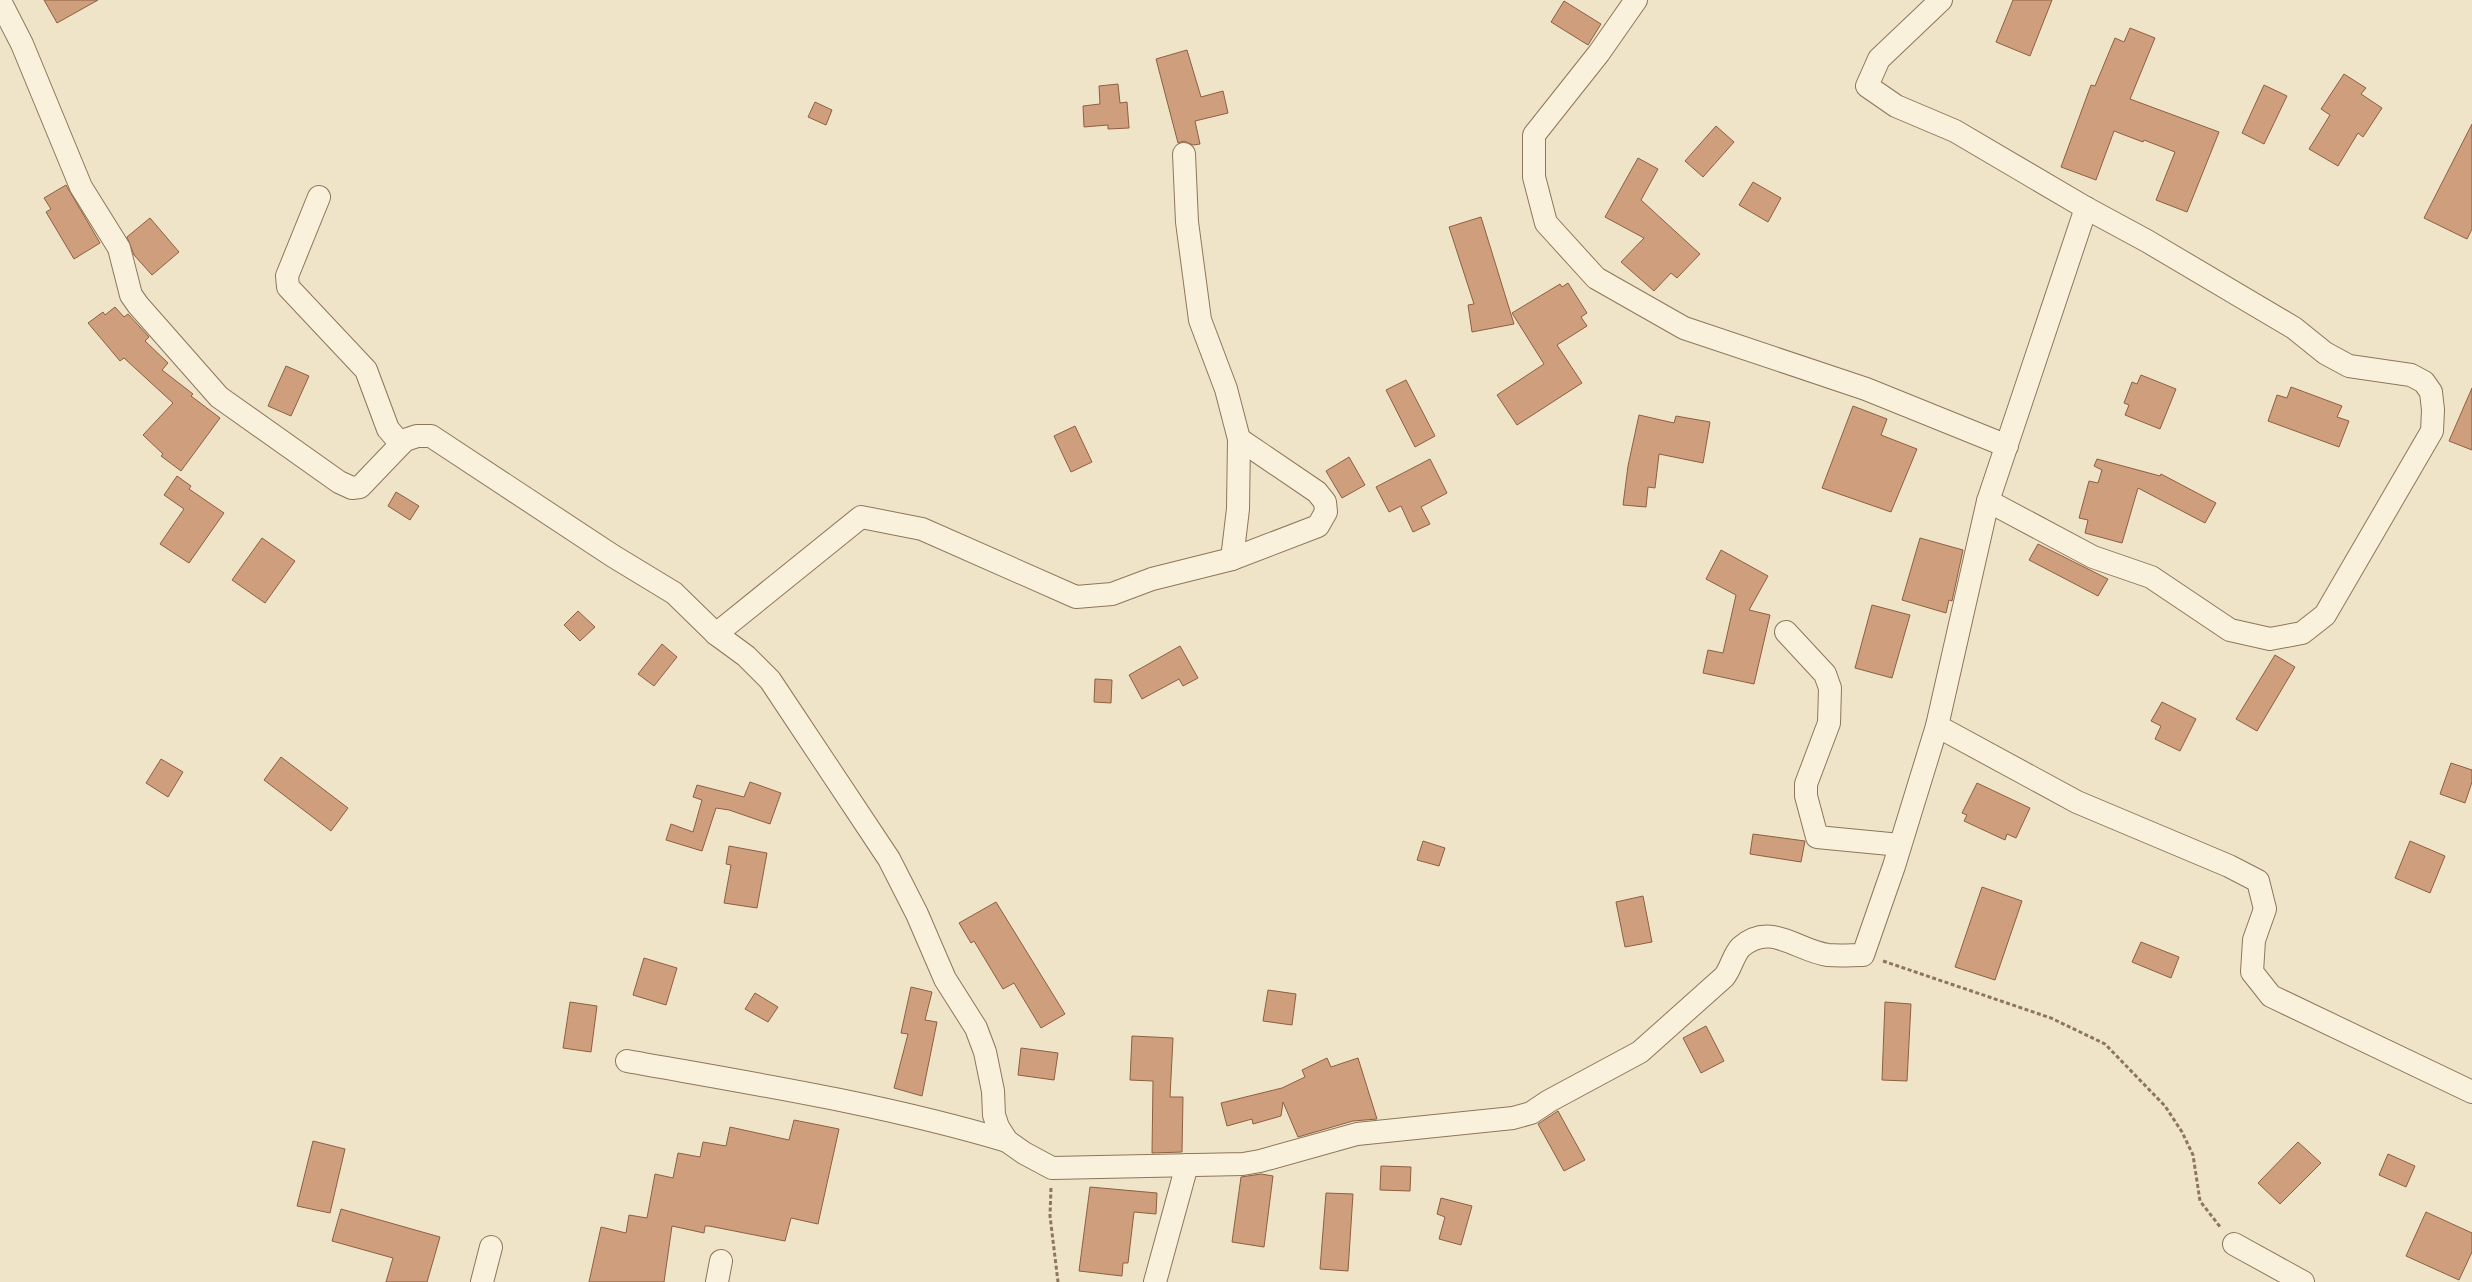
<svg xmlns="http://www.w3.org/2000/svg" width="2472" height="1282" font-family="Georgia,serif">
	<rect width="100%" height="100%" fill="#f0e4c8"/>
	<g fill="#cf9f7d" stroke="#8d5f41">
		<polygon points="44,0 98,0 57,23"/>
		<polygon points="2013,0 2052,0 2030,56 1996,42"/>
		<polygon points="1564,1 1601,24 1588,45 1551,22"/>
		<polygon points="2130,28 2155,38 2130,99 2219,132 2187,212 2156,200 2175,152 2144,140 2143,142 2114,131 2096,180 2061,167 2091,85 2095,86 2115,38 2124,42"/>
		<polygon points="1187,50 1201,97 1223,91 1228,113 1195,121 1200,144 1193,145 1184,141 1178,143 1156,59"/>
		<polygon points="2344,74 2366,88 2361,94 2382,108 2363,137 2358,133 2338,166 2309,149 2330,115 2321,109"/>
		<polygon points="1118,84 1120,103 1127,102 1129,128 1108,129 1108,125 1084,127 1083,106 1100,104 1099,86"/>
		<polygon points="2264,85 2287,96 2264,144 2242,133"/>
		<polygon points="815,102 832,110 826,125 808,117"/>
		<polygon points="2472,124 2472,229 2467,239 2424,218"/>
		<polygon points="1716,126 1734,142 1703,177 1685,161"/>
		<polygon points="1638,158 1658,169 1641,200 1700,254 1677,278 1671,273 1654,291 1621,262 1644,238 1605,217"/>
		<polygon points="1753,182 1781,198 1768,222 1739,205"/>
		<polygon points="66,185 100,243 74,259 46,212 51,209 44,198"/>
		<polygon points="1481,217 1514,324 1472,332 1468,305 1474,304 1449,227"/>
		<polygon points="150,218 179,252 152,275 134,255 127,237"/>
		<polygon points="1568,283 1587,313 1581,317 1587,326 1557,345 1582,383 1517,425 1497,395 1544,364 1512,313 1560,284 1562,287"/>
		<polygon points="115,307 124,317 128,314 149,337 145,341 168,363 162,370 193,394 191,396 220,418 181,471 161,456 163,454 143,435 173,403 124,358 120,361 88,323 103,312 105,315"/>
		<polygon points="286,366 309,376 291,416 268,406"/>
		<polygon points="2141,375 2176,389 2160,429 2125,415 2129,405 2124,403 2132,382 2137,384"/>
		<polygon points="1406,380 1435,436 1415,447 1386,390"/>
		<polygon points="2291,387 2342,406 2337,417 2349,421 2339,447 2268,421 2277,395 2287,398"/>
		<polygon points="2472,388 2472,450 2449,441"/>
		<polygon points="1853,406 1887,419 1881,435 1917,449 1891,512 1822,488"/>
		<polygon points="1639,415 1674,423 1676,416 1710,422 1703,463 1659,454 1655,488 1648,487 1646,507 1623,505 1628,466"/>
		<polygon points="1075,426 1092,462 1071,472 1054,436"/>
		<polygon points="1349,457 1365,485 1342,498 1326,471"/>
		<polygon points="1430,459 1447,493 1421,507 1430,524 1413,532 1401,506 1389,512 1376,487"/>
		<polygon points="2097,459 2160,476 2161,474 2216,503 2205,523 2138,488 2122,543 2085,533 2088,520 2079,518 2089,481 2098,483 2102,470 2094,466"/>
		<polygon points="177,476 191,486 189,489 224,513 189,563 160,544 184,509 164,495"/>
		<polygon points="396,492 419,506 410,520 388,506"/>
		<polygon points="262,538 295,561 265,603 232,580"/>
		<polygon points="1920,538 1963,550 1952,601 1949,600 1946,613 1902,600"/>
		<polygon points="2038,544 2108,579 2098,596 2029,560"/>
		<polygon points="1721,550 1768,576 1749,610 1770,615 1754,684 1703,673 1708,650 1723,653 1736,595 1706,579"/>
		<polygon points="1872,605 1910,615 1892,678 1855,668"/>
		<polygon points="578,611 595,627 580,641 564,625"/>
		<polygon points="662,644 677,657 654,686 638,674"/>
		<polygon points="1180,646 1198,678 1183,686 1179,679 1142,699 1129,675"/>
		<polygon points="2275,655 2295,667 2257,731 2236,719"/>
		<polygon points="1095,679 1112,680 1111,703 1094,702"/>
		<polygon points="2162,702 2196,719 2180,751 2155,739 2161,726 2151,721"/>
		<polygon points="281,757 348,808 331,831 264,780"/>
		<polygon points="161,759 183,772 168,797 146,783"/>
		<polygon points="2451,763 2472,770 2472,782 2465,803 2440,794"/>
		<polygon points="750,782 781,793 770,824 729,810 716,808 702,851 666,840 671,824 693,832 702,800 693,797 697,785 744,797"/>
		<polygon points="1977,783 2030,808 2016,838 2007,834 2005,840 1964,821 1967,815 1962,813"/>
		<polygon points="1753,834 1805,841 1801,862 1750,854"/>
		<polygon points="1423,841 1445,848 1439,866 1417,860"/>
		<polygon points="2410,841 2445,856 2430,893 2395,878"/>
		<polygon points="729,846 767,853 757,908 724,903 731,865 726,864"/>
		<polygon points="1982,887 2022,901 1995,980 1955,967"/>
		<polygon points="1643,896 1652,942 1625,947 1616,902"/>
		<polygon points="996,902 1065,1014 1041,1028 1014,983 1003,989 974,941 971,943 959,923"/>
		<polygon points="2141,942 2179,957 2171,978 2132,962"/>
		<polygon points="644,958 677,968 666,1005 633,995"/>
		<polygon points="911,987 932,992 925,1020 937,1022 922,1096 894,1088 908,1034 901,1033"/>
		<polygon points="1268,990 1296,994 1292,1025 1263,1021"/>
		<polygon points="755,993 778,1007 768,1022 745,1009"/>
		<polygon points="570,1002 597,1006 591,1052 563,1048"/>
		<polygon points="1885,1002 1911,1004 1907,1081 1882,1080"/>
		<polygon points="1706,1026 1724,1061 1701,1073 1683,1038"/>
		<polygon points="1132,1036 1173,1038 1170,1097 1183,1097 1182,1152 1152,1153 1153,1081 1130,1080"/>
		<polygon points="1021,1048 1058,1053 1054,1080 1018,1075"/>
		<polygon points="1327,1058 1331,1067 1358,1058 1377,1119 1353,1121 1298,1137 1283,1102 1281,1116 1253,1124 1252,1119 1227,1126 1221,1103 1282,1088 1305,1077 1302,1070"/>
		<polygon points="1558,1111 1585,1160 1564,1171 1538,1124"/>
		<polygon points="794,1120 839,1129 818,1224 791,1218 785,1241 709,1226 705,1226 704,1233 672,1226 664,1282 589,1282 601,1227 626,1233 629,1215 647,1218 655,1174 673,1178 678,1153 700,1157 703,1142 726,1146 730,1127 789,1140"/>
		<polygon points="313,1141 345,1149 330,1213 297,1206"/>
		<polygon points="2298,1142 2321,1163 2280,1204 2258,1183"/>
		<polygon points="2388,1154 2415,1166 2406,1187 2379,1175"/>
		<polygon points="1381,1166 1411,1167 1410,1191 1380,1190"/>
		<polygon points="1261,1174 1273,1176 1264,1247 1232,1242 1241,1177"/>
		<polygon points="1090,1187 1157,1193 1156,1214 1134,1212 1128,1263 1123,1263 1122,1276 1079,1271"/>
		<polygon points="1326,1193 1353,1194 1348,1271 1320,1269"/>
		<polygon points="1441,1198 1472,1206 1461,1245 1439,1239 1445,1217 1437,1214"/>
		<polygon points="341,1209 440,1237 427,1282 386,1282 393,1258 332,1241"/>
		<polygon points="2426,1212 2472,1233 2472,1252 2459,1280 2406,1256"/>
	</g>
	<g fill="none" stroke-linecap="round" stroke-linejoin="round">
		<g stroke="#8d765c" stroke-width="24">
			<g id="street">
				<polyline points="1636,0 1599,53 1534,135 1534,177 1546,223 1596,278 1684,328 1866,389 2007,446"/>
				<polyline points="1941,0 1879,59 1867,86 1896,106 1955,131 2086,208 2147,241 2294,328 2325,353 2349,366 2411,375 2424,382 2431,392 2433,410 2432,431 2325,615 2302,633 2270,639 2230,630 2151,577 2093,557 1988,501"/>
				<path d="M0,1L22,44L81,187L119,248L131,295L138,305L219,397L339,482L352,488L360,487L405,440L417,436H431L613,556L674,593L716,634L746,656L770,680L889,859L917,914L945,979L976,1028L985,1052L993,1091L994,1115L998,1127L1007,1141L1024,1153L1052,1168L1243,1164L1260,1161L1357,1134L1513,1118L1531,1113L1549,1101L1640,1052L1724,977C1731,969 1733,955 1741,947C1771,921 1797,951 1828,955C1840,956 1852,955 1863,955L1894,866L1937,726L1988,501L2086,208"/>
				<polyline points="1184,154 1187,222 1200,320 1226,389 1239,439 1238,509 1232,559"/>
				<polyline points="319,197 287,276 288,287 366,370 388,429 401,444"/>
				<polyline points="1786,632 1825,674 1830,688 1829,723 1806,784 1806,796 1817,837 1900,845"/>
				<polyline points="716,634 861,517 922,529 1076,597 1112,594 1152,579 1232,559 1318,526 1326,512 1325,502 1317,492 1239,439"/>
				<polyline points="1937,726 2077,802 2229,866 2258,881 2265,909 2254,940 2252,972 2271,996 2472,1092"/>
				<path d="M627,1061C755,1084 883,1104 1007,1141"/>
				<polyline points="2234,1244 2303,1282"/>
				<polyline points="482,1282 491,1247"/>
				<polyline points="717,1282 721,1261"/>
				<polyline points="1155,1282 1187,1165"/>
			</g>
		</g>
		<g stroke="#8d765c" stroke-width="3" stroke-dasharray="4 2.5" stroke-linecap="butt">
			<polyline points="1883,961 2051,1018 2105,1044 2165,1106 2182,1132 2193,1155 2200,1201 2221,1228"/>
			<polyline points="1051,1188 1050,1216 1058,1282"/>
		</g>
		<use href="#street" stroke="#faf1dc" stroke-width="22"/>
	</g>
</svg>
